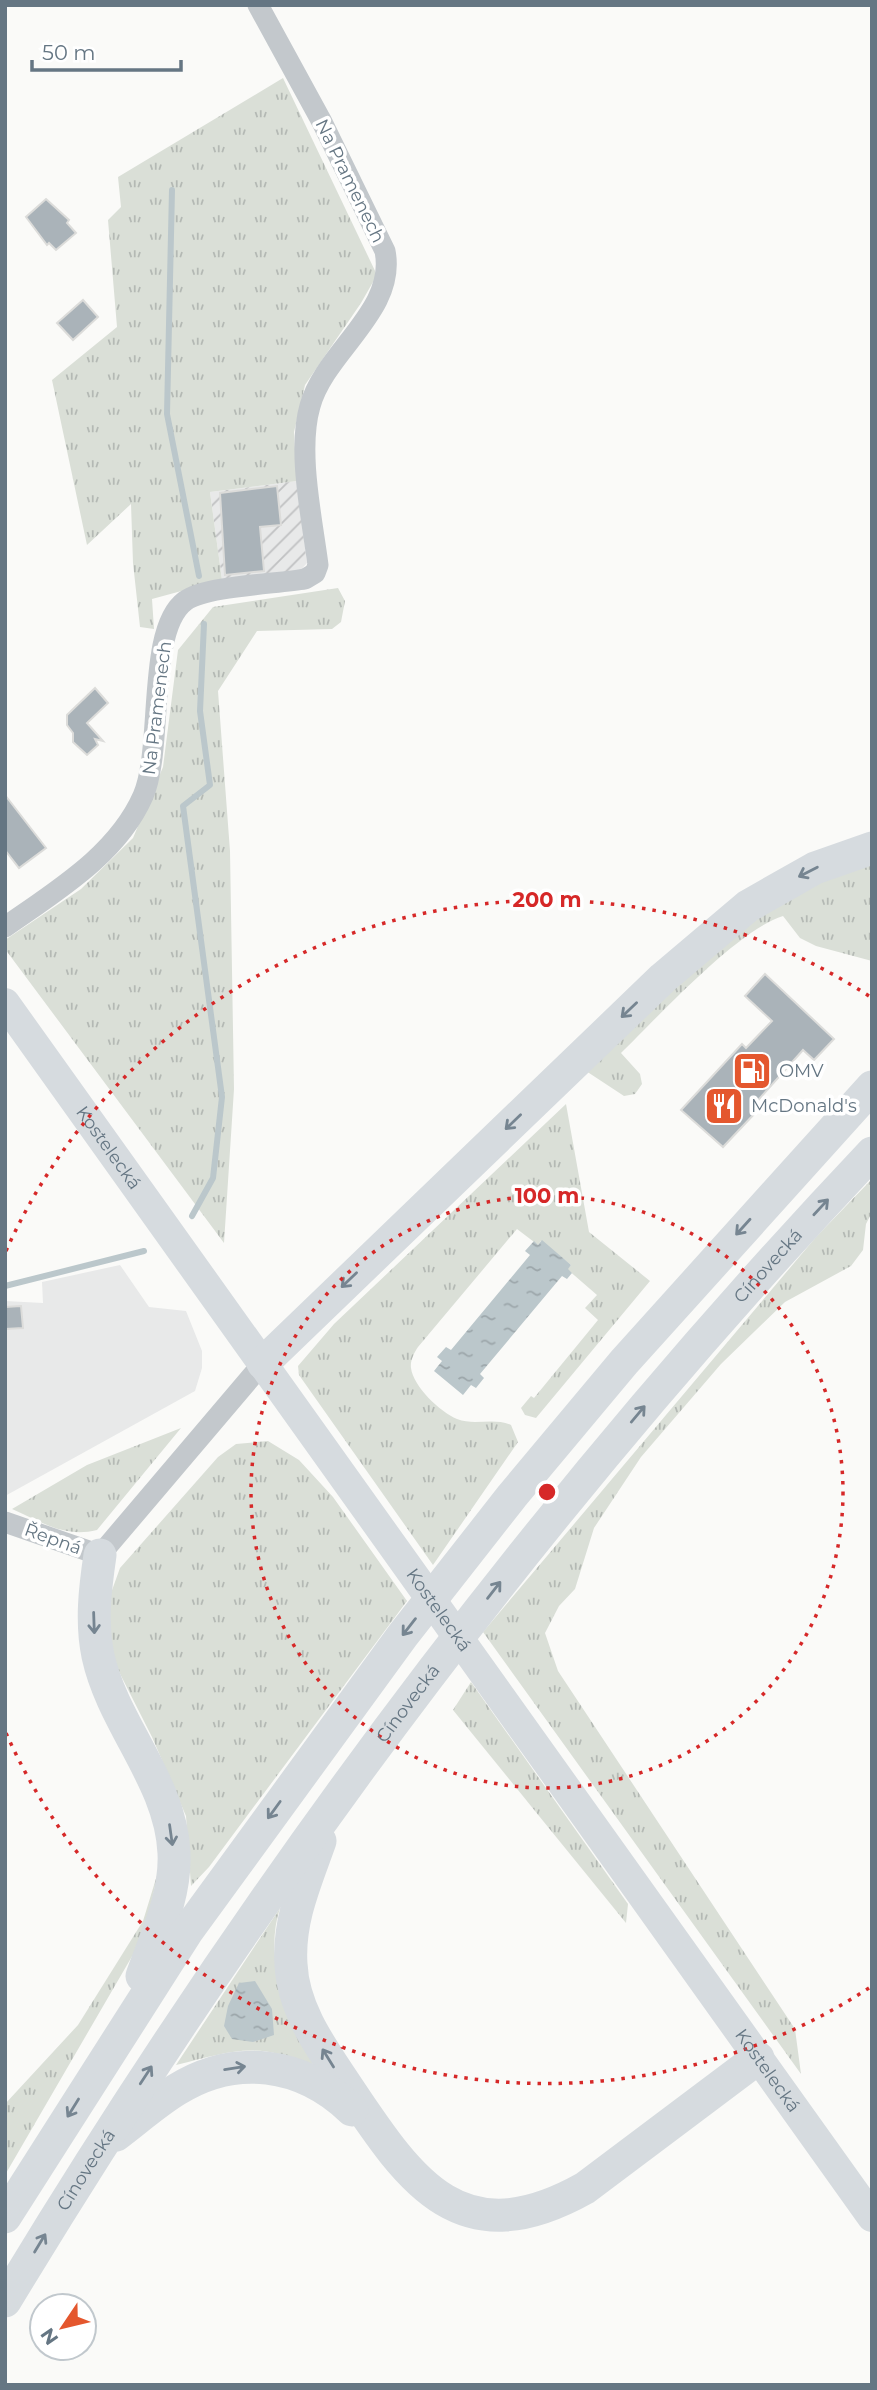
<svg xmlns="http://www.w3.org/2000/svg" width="877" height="2390" font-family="Montserrat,sans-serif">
	<defs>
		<pattern id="industrial-furrows" width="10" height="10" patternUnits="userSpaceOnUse" patternTransform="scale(1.75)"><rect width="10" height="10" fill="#e8e9e9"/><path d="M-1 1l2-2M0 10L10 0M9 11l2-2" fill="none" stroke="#c0c1c2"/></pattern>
		<pattern id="grass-tufts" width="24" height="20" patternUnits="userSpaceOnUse" patternTransform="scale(1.75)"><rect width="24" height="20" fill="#dadfd7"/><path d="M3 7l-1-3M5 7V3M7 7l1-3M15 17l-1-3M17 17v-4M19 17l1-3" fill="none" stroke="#b4b9b4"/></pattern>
		<pattern id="water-ripples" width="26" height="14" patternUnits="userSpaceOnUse" patternTransform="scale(1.75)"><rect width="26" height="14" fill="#bbc7cb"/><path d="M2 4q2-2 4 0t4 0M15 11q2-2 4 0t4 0" fill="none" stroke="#9ca6aa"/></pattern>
	</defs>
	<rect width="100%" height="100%" fill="#fafaf8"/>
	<polygon fill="#e8e9e9" points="120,1265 149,1307 186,1311 202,1351 202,1368 195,1391 5,1496 5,1301 43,1303 42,1282"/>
	<polygon fill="url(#industrial-furrows)" points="297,481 307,563 298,573 222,580 210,492"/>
	<g fill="url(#grass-tufts)">
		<polygon points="283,78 377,275 361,303 305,385 294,432 297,481 210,492 222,580 152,599 154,629 140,627 133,563 131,504 87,545 52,380 117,327 108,220 121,207 118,177"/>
		<polygon points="338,588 345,601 341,622 332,629 257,631 218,691 230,851 234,1089 224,1243 5,949 5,940 81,889 133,838 163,767 178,650 213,607"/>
		<path d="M872,862V961L816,946L800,938L783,916C737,930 658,1017 621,1053L640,1074L642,1084L635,1094L624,1096L586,1071L729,936L797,890Z"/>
		<path d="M566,1104L589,1232L650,1281L536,1418L525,1415L521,1408L531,1396L534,1398L598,1320L585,1308L597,1295L567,1269L571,1265L541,1241L538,1245L517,1229L418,1347C414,1353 410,1361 411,1368C413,1386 440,1412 457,1419C475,1426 493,1417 511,1425L518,1442L433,1565L299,1375L298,1366L334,1324Z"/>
		<polygon points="872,1179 872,1212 866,1224 863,1250 851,1266 785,1302 721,1364 641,1457 594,1528 575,1589 559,1606 545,1633 558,1671 795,2029 801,2074 483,1632 816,1237"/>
		<path d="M181,1428L97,1530C64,1538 42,1522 12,1509L87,1465Z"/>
		<polygon points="268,1441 299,1460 333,1497 407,1601 209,1867 191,1886 186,1816 152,1737 109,1652 107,1604 120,1568 218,1457 236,1444"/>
		<polygon points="471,1682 628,1904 626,1923 453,1710"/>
		<polygon points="158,1872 145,1934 5,2175 5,2104 78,2025 143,1921"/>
		<path d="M280,1908C262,1964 291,2012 314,2061L311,2066C256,2040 231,2052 176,2065Z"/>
	</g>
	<g fill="url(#water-ripples)">
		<polygon points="542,1240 571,1265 568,1269 572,1273 567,1279 562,1276 480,1374 484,1378 476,1388 471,1385 463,1395 434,1371 442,1361 437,1357 446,1347 451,1350 530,1255 525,1251 534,1241 538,1245"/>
		<polygon points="255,1981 272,2009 274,2035 253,2042 232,2039 224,2026 228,2006 239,1983"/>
	</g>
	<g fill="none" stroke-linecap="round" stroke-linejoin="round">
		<g stroke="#bbc7cb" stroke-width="6">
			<polyline points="172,190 167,414 199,576"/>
			<polyline points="192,1216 213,1178 222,1097 183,806 210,785 200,711 204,624"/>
			<polyline points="5,1286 144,1251"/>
		</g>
	</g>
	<g fill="#aab3b9" stroke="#dcdcda" stroke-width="2">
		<polygon points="46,199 69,220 67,223 76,233 56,250 49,243 47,245 26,217"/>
		<polygon points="83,300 98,317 73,340 57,323"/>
		<polygon points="277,486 281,525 260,527 264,571 225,575 220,493"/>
		<polygon points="95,688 108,703 87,723 103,741 95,739 98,745 87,755 73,742 73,733 67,725 67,715"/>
		<polygon points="5,795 46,848 19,868 5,850"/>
		<polygon points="765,974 834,1039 814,1060 803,1050 752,1107 757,1111 723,1147 681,1110 742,1044 746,1048 772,1021 745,996"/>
		<polygon points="21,1306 23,1328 5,1329 5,1307"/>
	</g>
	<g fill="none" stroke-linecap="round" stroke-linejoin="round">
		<g stroke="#c3c8cc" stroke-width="21">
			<path d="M5,927C56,891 117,855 143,796C164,748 146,630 185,601C205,586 276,584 305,579L315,573L318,565C312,518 297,451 310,406C325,351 397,311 385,251L322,122L258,5"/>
			<polyline points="5,1522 100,1555 263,1363"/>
		</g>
		<path stroke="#d6dbdf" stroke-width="30" id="s1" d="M5,1003L872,2217"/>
		<g stroke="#d6dbdf" stroke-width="33">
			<polyline points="263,1363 663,978 748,906 815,868 872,848"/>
			<path d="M100,1555C95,1589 91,1622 98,1656C113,1725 171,1781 174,1853C176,1896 156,1937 142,1976"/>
			<path d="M320,1841C306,1881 288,1920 291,1964C293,2011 323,2050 348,2088C412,2184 462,2257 585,2188L758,2058"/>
			<path d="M116,2135C136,2120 155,2103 176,2090C235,2053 302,2062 352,2110"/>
			<polyline points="5,2217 188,1930 403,1635 512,1496 624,1362 872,1087"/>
			<path id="s2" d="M5,2301C254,1889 541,1503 872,1153"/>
		</g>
	</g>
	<defs><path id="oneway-shaft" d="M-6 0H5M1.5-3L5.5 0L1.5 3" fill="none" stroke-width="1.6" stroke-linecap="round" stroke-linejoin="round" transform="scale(1.75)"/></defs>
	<g stroke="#768591">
		<use href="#oneway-shaft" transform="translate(808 872) rotate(153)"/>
		<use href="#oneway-shaft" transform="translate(629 1010) rotate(136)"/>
		<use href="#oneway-shaft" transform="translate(513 1122) rotate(136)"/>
		<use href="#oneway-shaft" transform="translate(821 1207) rotate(-47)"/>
		<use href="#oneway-shaft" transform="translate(743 1227) rotate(132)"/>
		<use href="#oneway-shaft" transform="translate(349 1280) rotate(136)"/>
		<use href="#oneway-shaft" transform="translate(638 1414) rotate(-50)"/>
		<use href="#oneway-shaft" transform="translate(494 1590) rotate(-52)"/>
		<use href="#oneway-shaft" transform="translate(94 1623) rotate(88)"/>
		<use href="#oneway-shaft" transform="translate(409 1627) rotate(128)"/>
		<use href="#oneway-shaft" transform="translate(274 1810) rotate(126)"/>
		<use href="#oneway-shaft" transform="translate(171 1835) rotate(82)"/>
		<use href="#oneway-shaft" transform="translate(328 2058) rotate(-122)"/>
		<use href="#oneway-shaft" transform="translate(235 2068) rotate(-9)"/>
		<use href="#oneway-shaft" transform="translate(146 2075) rotate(-57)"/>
		<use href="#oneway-shaft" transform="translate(73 2108) rotate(122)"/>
		<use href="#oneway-shaft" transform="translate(40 2243) rotate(-59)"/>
	</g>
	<g fill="none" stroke="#d62828" stroke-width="3.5" stroke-dasharray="3.5 7">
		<circle cx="547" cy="1492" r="296"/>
		<path d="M869 1988A592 592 0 0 1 6 1733M6 1251A592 592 0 0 1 869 996"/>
	</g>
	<defs>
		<g id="fuel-square" transform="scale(2.0125)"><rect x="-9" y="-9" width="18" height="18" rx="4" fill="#e4572e" stroke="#fff"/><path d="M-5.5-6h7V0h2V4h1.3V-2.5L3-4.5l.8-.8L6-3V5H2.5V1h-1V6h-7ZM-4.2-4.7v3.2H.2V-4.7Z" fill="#fff"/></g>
		<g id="restaurant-square" transform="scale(2.0125)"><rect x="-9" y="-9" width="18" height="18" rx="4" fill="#e4572e" stroke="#fff"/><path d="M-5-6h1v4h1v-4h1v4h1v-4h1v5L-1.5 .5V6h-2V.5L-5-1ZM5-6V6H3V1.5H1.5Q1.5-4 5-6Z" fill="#fff"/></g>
	</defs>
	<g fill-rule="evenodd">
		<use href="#fuel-square" x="752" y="1071"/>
		<use href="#restaurant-square" x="724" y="1106"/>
	</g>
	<g text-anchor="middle" stroke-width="7" stroke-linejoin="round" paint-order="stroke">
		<g font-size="18" fill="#657683" stroke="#fff">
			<text transform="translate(350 181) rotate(64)" y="6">Na Pramenech</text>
			<text transform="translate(157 708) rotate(-83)" y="6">Na Pramenech</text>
			<text dy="6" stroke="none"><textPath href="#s1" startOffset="178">Kostelecká</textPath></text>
			<text dy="6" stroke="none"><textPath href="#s2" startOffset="1288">Cínovecká</textPath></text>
			<text transform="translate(53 1539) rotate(20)" y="6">Řepná</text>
			<text dy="6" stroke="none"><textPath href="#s1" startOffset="746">Kostelecká</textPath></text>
			<text dy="6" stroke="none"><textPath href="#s2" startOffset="721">Cínovecká</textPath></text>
			<text dy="6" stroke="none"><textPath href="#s1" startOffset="1312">Kostelecká</textPath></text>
			<text dy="6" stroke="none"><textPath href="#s2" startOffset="154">Cínovecká</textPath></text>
		</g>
		<g font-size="18" fill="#657683" stroke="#fff" text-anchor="start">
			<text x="779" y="1077">OMV</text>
			<text x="751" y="1112">McDonald's</text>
		</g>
	</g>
	<circle cx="547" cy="1492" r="10" fill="#d62828" stroke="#fff" stroke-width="3.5"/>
	<g font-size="21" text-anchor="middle" font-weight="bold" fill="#d62828" stroke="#fff" stroke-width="7" stroke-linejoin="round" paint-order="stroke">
		<text x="547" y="907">200 m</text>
		<text x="547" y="1203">100 m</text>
	</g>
	<rect width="877" height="2390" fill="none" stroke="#657683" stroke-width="14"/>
	<g transform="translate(63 2327) rotate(235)"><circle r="33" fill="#ffffff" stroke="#c1c8cd" stroke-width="2"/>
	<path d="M0-5L12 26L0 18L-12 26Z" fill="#e4572e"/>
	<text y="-10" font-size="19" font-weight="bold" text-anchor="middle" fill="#657683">N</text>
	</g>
	<path d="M32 60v10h149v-10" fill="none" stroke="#657683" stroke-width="3.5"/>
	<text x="42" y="60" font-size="21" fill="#657683" stroke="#ffffff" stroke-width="5" paint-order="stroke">50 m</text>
</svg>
